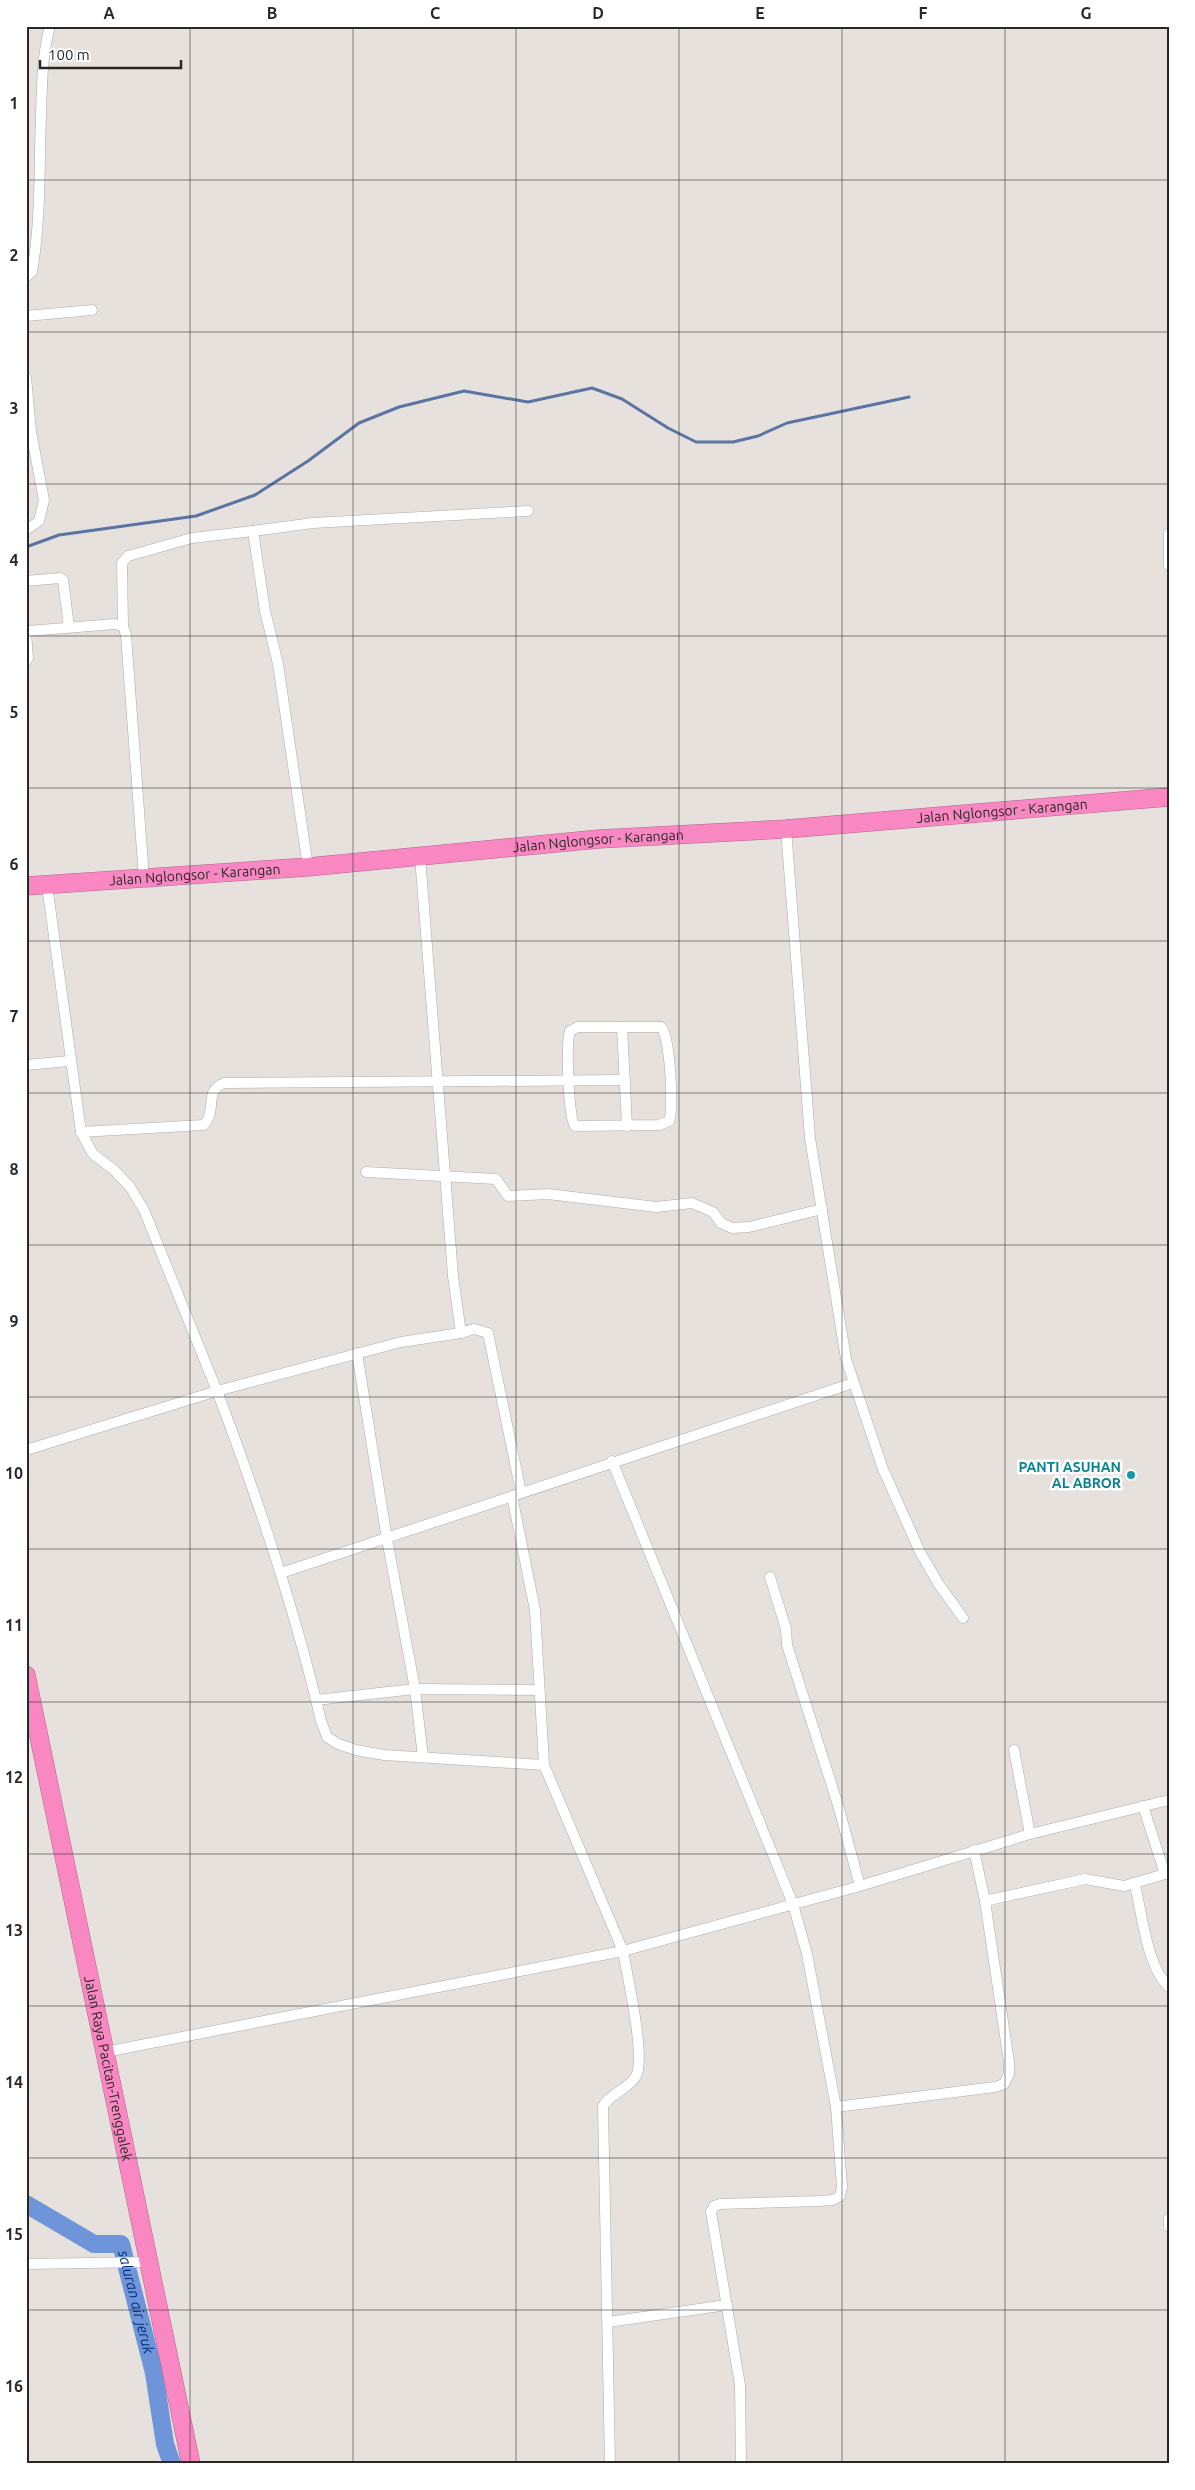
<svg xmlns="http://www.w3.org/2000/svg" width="1195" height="2490" font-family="Ubuntu,sans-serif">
	<rect width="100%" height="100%" fill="#e7e1dd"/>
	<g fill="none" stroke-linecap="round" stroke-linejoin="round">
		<polyline stroke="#5a74a4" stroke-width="3" points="26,547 59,535 196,516 255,495 308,461 359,423 399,407 464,391 528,402 592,388 622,399 668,428 696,442 733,442 758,436 787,423 909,397"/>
		<path stroke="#6e95d9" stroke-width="18" id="s1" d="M26,2204L94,2244H121L154,2373L165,2444L172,2464"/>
		<g stroke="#afaaa6" stroke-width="11">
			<g id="street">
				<path d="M26,277L32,272C41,220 39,167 41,114C42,85 42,55 50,26"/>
				<polyline points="26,316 92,310"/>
				<polyline points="26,377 31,432 44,500 39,521 26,530"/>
				<polyline points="1169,533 1169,566"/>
				<polyline points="26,581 60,578 63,580 69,627"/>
				<polyline points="123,626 122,563 128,556 192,538 253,531"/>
				<polyline points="26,661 28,658 26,633 28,631 115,624 123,626 126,635 144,878"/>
				<polyline points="786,829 810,1138 846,1359 883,1469 920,1552 938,1583 963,1618"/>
				<polyline points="308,867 278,664 265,611 253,531 313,523 528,511"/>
				<polyline points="47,885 81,1132 93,1154 114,1170 130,1187 144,1210 217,1391 401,1342 461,1333 453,1276 420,857"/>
				<polyline points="622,1027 627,1126"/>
				<path d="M661,1027C670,1035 674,1109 669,1121L659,1125L575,1126C568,1118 566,1042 570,1031L578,1027Z"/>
				<polyline points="26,1065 69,1061"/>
				<path d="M81,1132L204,1125C218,1108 203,1092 224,1083L625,1080"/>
				<polyline points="366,1172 496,1179 508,1196 548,1194 656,1207 692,1203 713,1212 721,1223 732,1228 749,1227 822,1209"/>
				<polyline points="461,1333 474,1329 488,1333 521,1492"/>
				<path d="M26,1450L217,1391C258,1499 295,1609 321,1721L327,1737L338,1744L356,1750L384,1755L544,1765L623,1951L860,1886L1030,1834L1169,1800"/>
				<polyline points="612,1461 793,1904 807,1954 836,2107"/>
				<polyline points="512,1496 535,1610 544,1765"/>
				<polyline points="281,1573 853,1383"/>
				<polyline points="770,1577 786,1629 787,1645 838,1805 860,1886"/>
				<polyline points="316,1700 415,1689 387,1539 357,1353"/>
				<polyline points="1014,1750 1030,1834"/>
				<polyline points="423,1757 415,1689 539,1690"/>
				<polyline points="1143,1806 1165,1874 1169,1873"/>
				<path d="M1135,1885C1142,1914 1147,1967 1169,1987"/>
				<polyline points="985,1901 1085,1879 1124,1886 1165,1874"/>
				<path d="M105,2052L623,1951C627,1975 646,2057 636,2076C629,2089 611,2093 603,2106L610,2464"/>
				<polyline points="1169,2218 1169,2227"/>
				<polyline points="26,2264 148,2262"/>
				<polyline points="608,2322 727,2305"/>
				<polyline points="741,2464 740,2385 711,2212 714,2206 720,2204 818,2201 833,2200 840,2196 842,2187 836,2107 995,2087 1004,2084 1009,2074 1009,2062 985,1901 974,1850"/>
			</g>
		</g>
		<g stroke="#b1668c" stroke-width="19">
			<g id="highway">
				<path id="s2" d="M26,886L308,867L599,839L786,829L1169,797"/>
				<path id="s3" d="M26,1675L191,2464"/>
			</g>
		</g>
		<use href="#street" stroke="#fff" stroke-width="10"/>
		<use href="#highway" stroke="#f987c2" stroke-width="18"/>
	</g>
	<path fill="none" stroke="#2a2827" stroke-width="1" stroke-opacity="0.55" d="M190,26V2464M353,26V2464M516,26V2464M679,26V2464M842,26V2464M1005,26V2464M26,180H1169M26,332H1169M26,484H1169M26,636H1169M26,788H1169M26,941H1169M26,1093H1169M26,1245H1169M26,1397H1169M26,1549H1169M26,1702H1169M26,1854H1169M26,2006H1169M26,2158H1169M26,2310H1169"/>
	<circle fill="#0f9aa8" stroke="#fff" stroke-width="2" cx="1131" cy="1475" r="5"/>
	<g text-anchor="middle" stroke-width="5" stroke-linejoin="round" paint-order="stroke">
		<g font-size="14" fill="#2a2827" stroke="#fff">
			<text dy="5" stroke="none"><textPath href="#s2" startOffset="979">Jalan Nglongsor - Karangan</textPath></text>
			<text dy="5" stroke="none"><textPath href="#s2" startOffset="574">Jalan Nglongsor - Karangan</textPath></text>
			<text dy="5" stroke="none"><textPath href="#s2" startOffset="169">Jalan Nglongsor - Karangan</textPath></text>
			<text dy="5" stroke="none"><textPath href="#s3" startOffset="402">Jalan Raya Pacitan-Trenggalek</textPath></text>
		</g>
		<g font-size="14" font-weight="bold" fill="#0d838f" stroke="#fff" text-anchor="end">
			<text x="1121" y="1472">PANTI ASUHAN<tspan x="1121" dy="16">AL ABROR</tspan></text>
		</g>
		<g font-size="15" font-style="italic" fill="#022e7d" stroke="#fff">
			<text dy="5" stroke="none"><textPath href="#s1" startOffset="166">saluran air jeruk</textPath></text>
		</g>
	</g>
	<rect width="1195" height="2490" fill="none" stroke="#ffffff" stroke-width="55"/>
	<path d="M40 60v8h141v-8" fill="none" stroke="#2a2827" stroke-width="2.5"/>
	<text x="48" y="60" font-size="15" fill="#2a2827" stroke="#ffffff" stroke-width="4" paint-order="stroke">100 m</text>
	<rect x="28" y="28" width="1140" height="2434" fill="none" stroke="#2a2827" stroke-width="2"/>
	<g font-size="16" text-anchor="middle" font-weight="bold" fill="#2a2827">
		<text x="109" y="19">A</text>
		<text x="272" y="19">B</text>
		<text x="435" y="19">C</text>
		<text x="598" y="19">D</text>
		<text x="760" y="19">E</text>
		<text x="923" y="19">F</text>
		<text x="1086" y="19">G</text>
		<text x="14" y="109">1</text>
		<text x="14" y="261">2</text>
		<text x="14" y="414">3</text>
		<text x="14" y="566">4</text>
		<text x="14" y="718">5</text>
		<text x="14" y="870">6</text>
		<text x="14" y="1022">7</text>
		<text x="14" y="1175">8</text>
		<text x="14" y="1327">9</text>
		<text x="14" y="1479">10</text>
		<text x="14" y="1631">11</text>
		<text x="14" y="1783">12</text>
		<text x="14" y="1936">13</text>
		<text x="14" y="2088">14</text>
		<text x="14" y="2240">15</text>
		<text x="14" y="2392">16</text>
	</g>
</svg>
